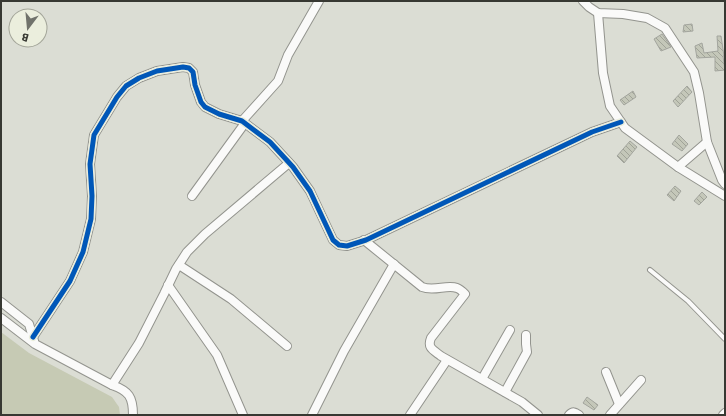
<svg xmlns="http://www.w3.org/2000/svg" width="726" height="416" font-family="Signika,sans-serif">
	<defs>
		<pattern id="building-back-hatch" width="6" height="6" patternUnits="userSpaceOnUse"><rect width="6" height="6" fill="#c4c7b9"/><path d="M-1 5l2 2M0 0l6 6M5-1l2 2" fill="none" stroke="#a0a397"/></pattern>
	</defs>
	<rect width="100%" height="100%" fill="#dbddd4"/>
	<polygon fill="#c6cab4" points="1,332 29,353 112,397 119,407 120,415 1,415"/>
	<g fill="url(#building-back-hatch)" stroke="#a3a59e">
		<polygon points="692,24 693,31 683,32 684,25"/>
		<polygon points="662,34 671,47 661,51 654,39"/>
		<polygon points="717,36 721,36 724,56 723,56 725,70 715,71 715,57 697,58 695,46 702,43 704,53 718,51"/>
		<polygon points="687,86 692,92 678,107 673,101"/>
		<polygon points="633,91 636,97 624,105 620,100"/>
		<polygon points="679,135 688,144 682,151 672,144"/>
		<polygon points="630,141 637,147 624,163 617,156"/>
		<polygon points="675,186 681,191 674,201 667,195"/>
		<polygon points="702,192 707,197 699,205 694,201"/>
		<polygon points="587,397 598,405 594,410 583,403"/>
	</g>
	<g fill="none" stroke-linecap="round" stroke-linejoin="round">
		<g stroke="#93948e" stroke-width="6">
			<polyline id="lane" points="650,270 688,301 725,339"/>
		</g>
		<g stroke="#93948e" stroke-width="10">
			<g id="street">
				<polyline points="583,1 589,7 598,13 623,14 647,18 665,28 694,72 699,93 707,142 722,180 725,184"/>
				<polyline points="598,13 603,73 610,106 625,128 678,167 725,196"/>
				<polyline points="242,121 278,81 288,55 319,1"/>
				<polyline points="678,167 707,142"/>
				<polyline points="192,196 245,123"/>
				<path d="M364,240L422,287C434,292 447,284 457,288C460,289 463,292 465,294L431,338C427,348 433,350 441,356L522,402L538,415"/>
				<polyline points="179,265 231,299 287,346"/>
				<polyline points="168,285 217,355 243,415"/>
				<polyline points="1,302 29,324 34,341"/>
				<path d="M1,318L35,344L112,385C129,391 133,397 133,415"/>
				<polyline points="33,337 70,281 83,252 91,219 92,196 90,164 94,135 117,97 126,86 139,78 157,71 183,67 189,68 193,72 195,85 201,102 205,107 219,114 242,121 270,142 293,167 310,191 333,240 339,245 347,246 366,240 592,132 621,122"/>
				<polyline points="606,372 619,404"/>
				<polyline points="482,379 510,330"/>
				<polyline points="112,385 139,343 164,294 176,269 187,252 205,234 289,163"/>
				<polyline points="505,392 527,352 526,344 526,335"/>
				<polyline points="312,415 344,351 394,264"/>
				<polyline points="410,415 447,360"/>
				<path d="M569,415C573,411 575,412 579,415"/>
				<polyline points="610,415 641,380"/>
				<polyline points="723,415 725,413"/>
			</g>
		</g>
		<use href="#lane" stroke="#fafaf9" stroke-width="4"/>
		<use href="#street" stroke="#fafaf9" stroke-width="8"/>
		<g stroke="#ebeedd" stroke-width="8">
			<polyline id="cycleway" points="33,337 70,281 83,252 91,219 92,196 90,164 94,135 117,97 126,86 139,78 157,71 183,67 189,68 193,72 195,85 201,102 205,107 219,114 242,121 270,142 293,167 310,191 333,240 339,245 347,246 366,240 592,132 621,122"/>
		</g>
		<use href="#cycleway" stroke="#0057b8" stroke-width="5"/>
	</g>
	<rect width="726" height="416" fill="none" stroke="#373832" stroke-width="4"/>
	<g transform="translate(28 28) rotate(196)"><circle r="19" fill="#ebeedd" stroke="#a3a599"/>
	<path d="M0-3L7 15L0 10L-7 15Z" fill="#70726b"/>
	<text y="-6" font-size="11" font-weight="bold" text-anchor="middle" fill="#373832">B</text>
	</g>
</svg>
